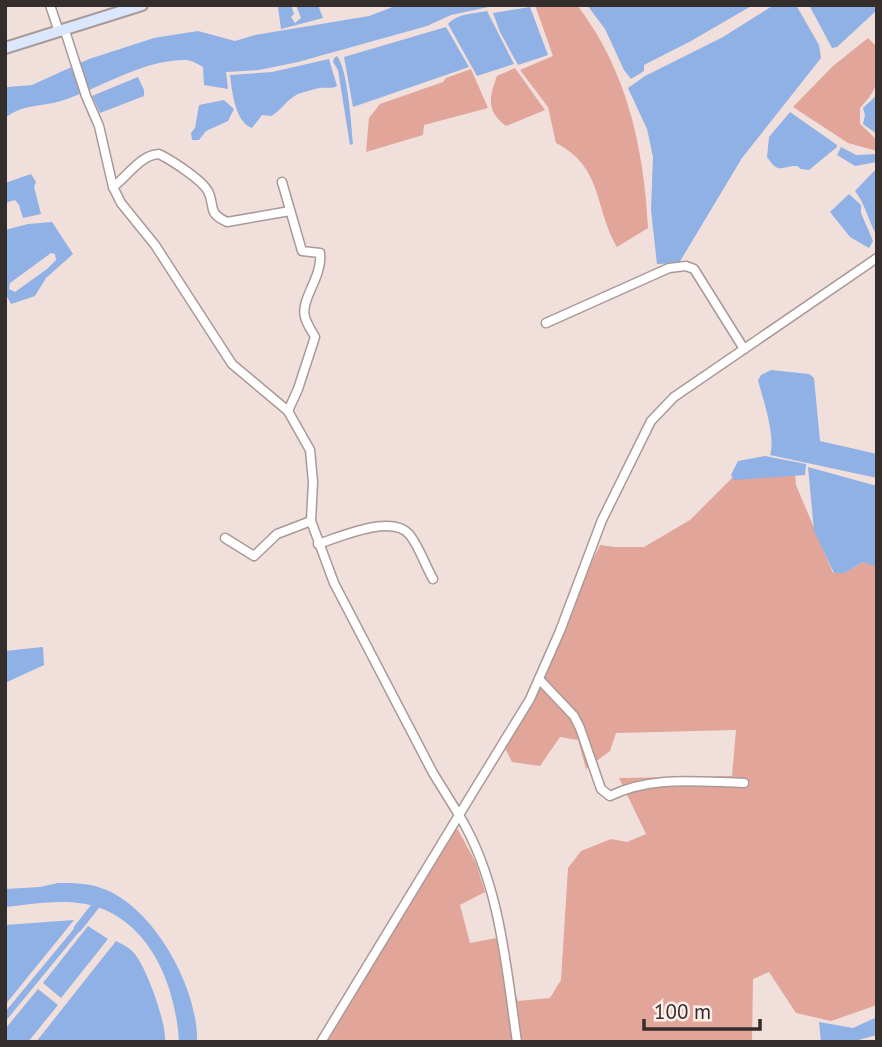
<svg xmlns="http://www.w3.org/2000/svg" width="882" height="1047" font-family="'PT Sans',sans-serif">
	<rect width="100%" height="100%" fill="#f1dfdc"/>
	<g fill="#e2a59a">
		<path d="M535,5H577C627,70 644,148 648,228L617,247C594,207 603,167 556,143L548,107L520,70L553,56Z"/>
		<path d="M868,38L877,47C877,78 882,85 860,108V124L877,140V151L848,143L793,107L833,66Z"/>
		<path d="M515,68L545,110L506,126C486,111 489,98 497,76Z"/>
		<polygon points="471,69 488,108 424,125 423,135 366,152 369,118 380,104 443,82 446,78"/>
		<polygon points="738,472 795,472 796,485 833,573 845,573 863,562 877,566 877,1005 831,1021 796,1013 769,972 753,979 752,1042 326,1042 396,925 457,828 476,863 485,892 460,905 470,943 496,938 518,1001 550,998 561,980 568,868 581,851 611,839 627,842 646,834 619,778 732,776 736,730 616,733 610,751 586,769 578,740 560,737 540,766 512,762 503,744 600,545 615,547 644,547 690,520"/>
	</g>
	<g fill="#8fb1e5" fill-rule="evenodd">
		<polygon points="280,5 291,5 294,14 291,17 295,23 301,18 296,5 318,5 323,18 281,29 278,7"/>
		<path d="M398,5H498L451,15L427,26L298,62L259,70L226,72L228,89L204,85L203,67C197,64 190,59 183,60C140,61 101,88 61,101C40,107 23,104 5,118V89L8,87L32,85L89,59L154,38L198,31L235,41L255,35L369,16Z"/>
		<polygon points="587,5 753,5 691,41 644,65 644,71 631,79 624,70 605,29"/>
		<polygon points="774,5 796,5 819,45 821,58 742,158 679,263 657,264 651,210 653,157 647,129 628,88 645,76 723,37"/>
		<polygon points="809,5 877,5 877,10 837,47 832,48"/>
		<polygon points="530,7 548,55 518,65 500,32 493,13"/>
		<path d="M487,11L514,64L477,76L448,24C458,13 474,14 487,11Z"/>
		<polygon points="446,27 469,67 353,107 344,57"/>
		<path d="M337,56C348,70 351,123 353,144L350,145L338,70L333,62L334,58Z"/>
		<path d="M329,59L337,86C331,89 326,87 320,88C313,89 305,92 298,94C287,99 282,110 271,116L262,115L252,128C235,122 232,91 230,75L272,72Z"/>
		<polygon points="138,77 144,90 144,96 100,113 92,96"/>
		<polygon points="877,95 877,134 863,124 865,115 863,108"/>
		<polygon points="224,100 234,109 228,121 206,131 199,140 192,140 191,133 195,128 199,105"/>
		<path d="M790,112L837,145V147L809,170L801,169L797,166C780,166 779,175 767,157L769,137Z"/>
		<polygon points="841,147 856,155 877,154 877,162 855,166 837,155"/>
		<path d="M877,168V236C868,221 866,205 855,191Z"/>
		<polygon points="31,174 36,182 34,187 41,214 23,218 19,205 15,200 5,203 5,183"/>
		<polygon points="849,194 861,205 861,213 873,241 869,248 850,237 830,212"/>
		<path d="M52,222L73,254L46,278L35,296L11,304L5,293V230L28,224ZM51,253L55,254L56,260L47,269L15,292L9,289L10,283Z"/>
		<path d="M771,370L809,374L814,378L820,441L877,454V478L770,455C776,437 763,399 758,380L761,375Z"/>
		<polygon points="765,456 806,464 805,475 734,480 731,475 738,461"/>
		<polygon points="808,467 877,486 877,567 863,562 845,573 834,573 814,531"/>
		<polygon points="43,647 44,665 5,683 5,651"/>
		<path d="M58,883C72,883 88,883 101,888C153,905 199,989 197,1042H179C176,985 149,917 86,904C60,899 32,904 5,907V889L40,887Z"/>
		<polygon points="82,919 87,922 5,1022 5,1012"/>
		<polygon points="74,920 5,1005 5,925"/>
		<polygon points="88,926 108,939 61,998 43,983"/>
		<path d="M116,941C122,944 130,948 134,953C146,966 167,1024 165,1042H36Z"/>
		<polygon points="38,989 58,1005 28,1042 5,1042 5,1029"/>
		<polygon points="877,1017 877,1035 851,1042 821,1042 819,1022 853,1028"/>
	</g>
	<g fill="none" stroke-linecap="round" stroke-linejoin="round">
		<polyline stroke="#8fb1e5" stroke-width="8" points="78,928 100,900"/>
		<g stroke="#aa9a97" stroke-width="11">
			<g id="minor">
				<polyline points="50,5 59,32"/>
				<polyline points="65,31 86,96 99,126 113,187 121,203 155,245 232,364 288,411 310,450 313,482 311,521 334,583 433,773 459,815 321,1042"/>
				<path d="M282,182L302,251L320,253C323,277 300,299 305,317C306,323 312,331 315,337L298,389L288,411"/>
				<path d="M113,187C128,176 140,155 159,154C171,160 201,179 208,191C216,207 206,212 227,222L290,211"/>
				<polyline points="546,323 669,268 686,266 694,269 744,349"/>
				<polyline points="225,538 254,556 277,534 311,521"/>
				<path d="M318,544C340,537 391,514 409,534C419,546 425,565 433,579"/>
				<path d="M539,679L574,716L580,728L601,789L610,796C652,775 699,782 744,783"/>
				<path d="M517,1042C506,966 500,882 459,815L530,699L560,631L602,520L651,421L674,397L877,258"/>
			</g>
		</g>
		<g stroke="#aa9a97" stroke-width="14">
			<polyline id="secondary" points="5,48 142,5"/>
		</g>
		<use href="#minor" stroke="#fff" stroke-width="8"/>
		<use href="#secondary" stroke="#dae7fc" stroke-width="10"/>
	</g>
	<rect width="882" height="1047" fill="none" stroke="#332d2c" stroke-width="14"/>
	<path d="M644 1019v10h116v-10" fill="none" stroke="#332d2c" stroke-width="3.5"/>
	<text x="654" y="1019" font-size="21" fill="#332d2c" stroke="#feede9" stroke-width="5" paint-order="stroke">100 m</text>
</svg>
